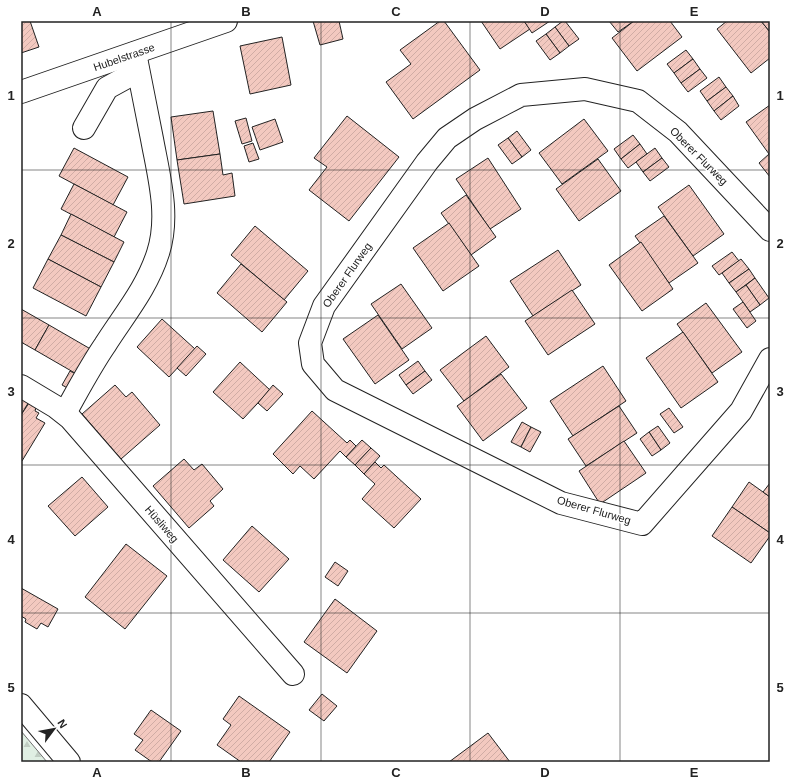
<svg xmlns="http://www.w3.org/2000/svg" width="791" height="783" font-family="Arial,sans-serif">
	<defs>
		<pattern id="forest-firs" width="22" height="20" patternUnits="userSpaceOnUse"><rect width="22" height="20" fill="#e0efe3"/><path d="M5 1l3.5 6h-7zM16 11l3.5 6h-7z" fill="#c0cdc2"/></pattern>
		<pattern id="building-hatch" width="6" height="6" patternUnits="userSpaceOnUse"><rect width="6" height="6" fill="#f3c9c0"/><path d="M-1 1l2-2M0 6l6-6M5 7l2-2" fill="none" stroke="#d0aca5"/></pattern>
	</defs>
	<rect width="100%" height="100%" fill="#fff"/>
	<polygon fill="url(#forest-firs)" stroke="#6f6f6f" points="21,731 47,762 21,762"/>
	<g fill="url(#building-hatch)" stroke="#222">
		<polygon points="21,21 30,21 39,47 21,53"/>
		<polygon points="313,21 339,21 343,39 320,45"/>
		<polygon points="440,21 444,21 480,70 413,119 386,82 411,64 400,50"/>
		<polygon points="481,21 524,21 530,29 500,49"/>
		<polygon points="524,21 550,21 532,33"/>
		<polygon points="563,21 565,21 579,39 569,46 555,27"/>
		<polygon points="609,21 634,21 618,32"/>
		<polygon points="634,21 670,21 682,37 637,71 612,38"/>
		<polygon points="727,21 761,21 770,32 770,58 751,73 717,29"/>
		<polygon points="761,21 770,21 770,32"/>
		<polygon points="555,27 569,46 560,53 546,34"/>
		<polygon points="546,34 560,53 550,60 536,41"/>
		<polygon points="282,37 291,85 250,94 240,46"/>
		<polygon points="686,50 693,59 674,73 667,64"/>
		<polygon points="693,59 700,69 681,83 674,73"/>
		<polygon points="700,69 707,78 688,92 681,83"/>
		<polygon points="719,77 726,87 707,101 700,91"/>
		<polygon points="726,87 733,96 714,111 707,101"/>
		<polygon points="733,96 739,106 721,120 714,111"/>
		<polygon points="770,105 770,154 769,154 746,122"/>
		<polygon points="213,111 220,154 177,160 171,117"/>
		<polygon points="347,116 399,157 349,221 309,190 327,167 314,158"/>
		<polygon points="246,118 252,141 242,144 235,121"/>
		<polygon points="275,119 283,142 260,150 252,127"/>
		<polygon points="584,119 608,151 562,184 539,153"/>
		<polygon points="517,131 531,150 522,157 508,138"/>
		<polygon points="633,135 640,144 621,159 614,149"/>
		<polygon points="508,138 522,157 512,164 498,145"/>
		<polygon points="253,143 259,159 249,162 244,146"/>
		<polygon points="640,144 647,154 628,168 621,159"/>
		<polygon points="74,148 128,177 113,205 59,176"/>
		<polygon points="655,148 662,158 643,172 636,162"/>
		<polygon points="220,154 223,175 232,173 235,196 184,204 177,160"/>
		<polygon points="769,154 770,154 770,177 759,163"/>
		<polygon points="488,158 521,209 490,229 456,179"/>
		<polygon points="662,158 669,167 650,181 643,172"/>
		<polygon points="598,159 621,191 579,221 556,189"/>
		<polygon points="74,184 127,212 114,237 61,209"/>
		<polygon points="689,185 724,234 693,256 658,207"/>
		<polygon points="466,195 496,237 471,255 441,213"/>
		<polygon points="71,214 124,242 114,262 61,235"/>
		<polygon points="664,216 698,263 669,283 635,236"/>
		<polygon points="449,223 479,266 443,291 413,248"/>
		<polygon points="255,226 308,271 284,300 231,255"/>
		<polygon points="61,235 114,262 101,287 48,259"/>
		<polygon points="641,242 673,289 642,311 609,265"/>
		<polygon points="558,250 581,285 533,316 510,281"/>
		<polygon points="732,252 739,261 719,275 712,266"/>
		<polygon points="48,259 101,287 86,316 33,288"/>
		<polygon points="741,259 749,269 729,283 722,273"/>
		<polygon points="241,264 287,302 262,332 217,293"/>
		<polygon points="749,269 755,278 736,292 729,283"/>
		<polygon points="755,278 769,298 760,305 746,285"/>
		<polygon points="401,284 432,328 402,349 371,304"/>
		<polygon points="746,285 760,305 750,312 736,292"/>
		<polygon points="572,290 595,324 548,355 525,321"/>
		<polygon points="743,302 756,321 747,328 733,309"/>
		<polygon points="706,303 742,352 712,373 677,324"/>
		<polygon points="21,309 49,325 35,350 21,342"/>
		<polygon points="378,315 409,360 375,384 343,339"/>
		<polygon points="162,319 195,349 169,377 137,347"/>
		<polygon points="49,325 94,351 80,376 35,350"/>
		<polygon points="683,332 718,382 681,408 646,358"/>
		<polygon points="486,336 509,367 464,401 440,370"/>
		<polygon points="197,346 206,354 186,376 177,368"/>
		<polygon points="418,361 425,371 406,385 399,375"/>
		<polygon points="240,362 270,390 243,419 213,392"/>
		<polygon points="603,366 626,401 573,436 550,401"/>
		<polygon points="70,371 80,376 71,390 62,385"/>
		<polygon points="425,371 432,380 413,394 406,385"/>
		<polygon points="501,374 527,408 483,441 457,406"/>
		<polygon points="115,385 126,397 132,392 160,425 121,459 82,414"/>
		<polygon points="273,385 283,394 267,411 258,403"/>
		<polygon points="21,395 30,400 21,415"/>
		<polygon points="29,403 36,408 35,411 39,413 36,418 45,423 22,461 21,460 21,415"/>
		<polygon points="619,406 637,433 586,466 568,439"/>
		<polygon points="669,408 683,427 674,433 660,414"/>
		<polygon points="312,411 347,443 350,440 356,446 346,457 340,451 314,479 300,466 293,474 273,454"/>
		<polygon points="522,422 531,427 521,447 511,442"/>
		<polygon points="658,426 670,443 661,450 649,432"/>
		<polygon points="531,427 541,432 530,452 521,447"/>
		<polygon points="649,432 661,450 652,456 640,439"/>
		<polygon points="362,440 371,448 355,465 346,457"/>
		<polygon points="624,441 646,473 600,504 579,471"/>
		<polygon points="371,448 380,456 364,474 355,465"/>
		<polygon points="184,459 194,470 202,464 223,489 210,501 214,506 189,528 153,486"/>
		<polygon points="375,462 381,468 384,465 421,499 394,528 362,499 375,484 364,474"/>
		<polygon points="82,477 108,507 75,536 48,506"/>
		<polygon points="749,482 770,497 770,533 732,507"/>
		<polygon points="770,483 770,497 763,492"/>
		<polygon points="732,507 770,533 770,536 751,563 712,536"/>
		<polygon points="252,526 289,559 259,592 223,560"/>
		<polygon points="126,544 167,576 125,629 85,597"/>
		<polygon points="335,562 348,571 338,586 325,577"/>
		<polygon points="21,588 58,609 48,627 41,623 37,629 25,622 26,619 21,616"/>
		<polygon points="335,599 377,631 347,673 304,642"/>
		<polygon points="322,694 337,706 324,721 309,710"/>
		<polygon points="239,696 290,732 269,762 241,762 217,745 231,725 223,719"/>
		<polygon points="151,710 181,731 159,762 152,762 135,750 143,740 134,734"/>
		<polygon points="488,733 510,762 449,762"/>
	</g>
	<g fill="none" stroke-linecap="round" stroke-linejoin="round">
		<g stroke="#222" stroke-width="24">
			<g id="minor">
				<polyline points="21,92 226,21"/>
				<polyline points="84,128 107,88 138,71"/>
				<polyline points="770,230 678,132 638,101 585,89 521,95 475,119 447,138 427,162 324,306 310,343 313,364 335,390 561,503 642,524 741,411 770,359"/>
				<polyline points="21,386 56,407 70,418 293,674"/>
				<path d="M65,413C78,390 90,367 105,345C124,315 147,288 158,253C170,216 159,177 152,139C146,110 141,82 135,53"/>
				<polyline points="21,705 69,762"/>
			</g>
		</g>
		<use href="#minor" stroke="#fff" stroke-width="22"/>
	</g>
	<path fill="none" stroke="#222" stroke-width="1" stroke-opacity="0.55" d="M171,21V762M321,21V762M470,21V762M620,21V762M21,170H770M21,318H770M21,465H770M21,613H770"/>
	<g text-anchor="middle" stroke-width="3" stroke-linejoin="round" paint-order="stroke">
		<g font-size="11" fill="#222" stroke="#fff">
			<text transform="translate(124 57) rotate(-19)" y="4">Hubelstrasse</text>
			<text transform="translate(699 156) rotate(45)" y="4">Oberer Flurweg</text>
			<text transform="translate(347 275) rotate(-55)" y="4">Oberer Flurweg</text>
			<text transform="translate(594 510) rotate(16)" y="4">Oberer Flurweg</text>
			<text transform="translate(162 524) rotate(49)" y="4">Hüsliweg</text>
		</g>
	</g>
	<rect width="791" height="783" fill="none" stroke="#ffffff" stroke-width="44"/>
	<g transform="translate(54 729) rotate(58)" stroke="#ffffff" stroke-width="3" paint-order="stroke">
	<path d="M0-3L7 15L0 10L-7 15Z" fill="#222222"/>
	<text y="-6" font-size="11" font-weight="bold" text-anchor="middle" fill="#222222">N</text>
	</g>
	<rect x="22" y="22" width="747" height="739" fill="none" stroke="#222" stroke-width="1.5"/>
	<g font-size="13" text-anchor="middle" font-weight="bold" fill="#222">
		<text x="97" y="16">A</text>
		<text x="246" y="16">B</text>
		<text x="396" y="16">C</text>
		<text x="545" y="16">D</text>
		<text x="694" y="16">E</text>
		<text x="11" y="100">1</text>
		<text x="780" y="100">1</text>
		<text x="11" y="248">2</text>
		<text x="780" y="248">2</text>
		<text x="11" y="396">3</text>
		<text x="780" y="396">3</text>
		<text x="11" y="544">4</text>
		<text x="780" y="544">4</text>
		<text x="11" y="692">5</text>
		<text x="780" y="692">5</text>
		<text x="97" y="777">A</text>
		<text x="246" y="777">B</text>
		<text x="396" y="777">C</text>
		<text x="545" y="777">D</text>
		<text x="694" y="777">E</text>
	</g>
</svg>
